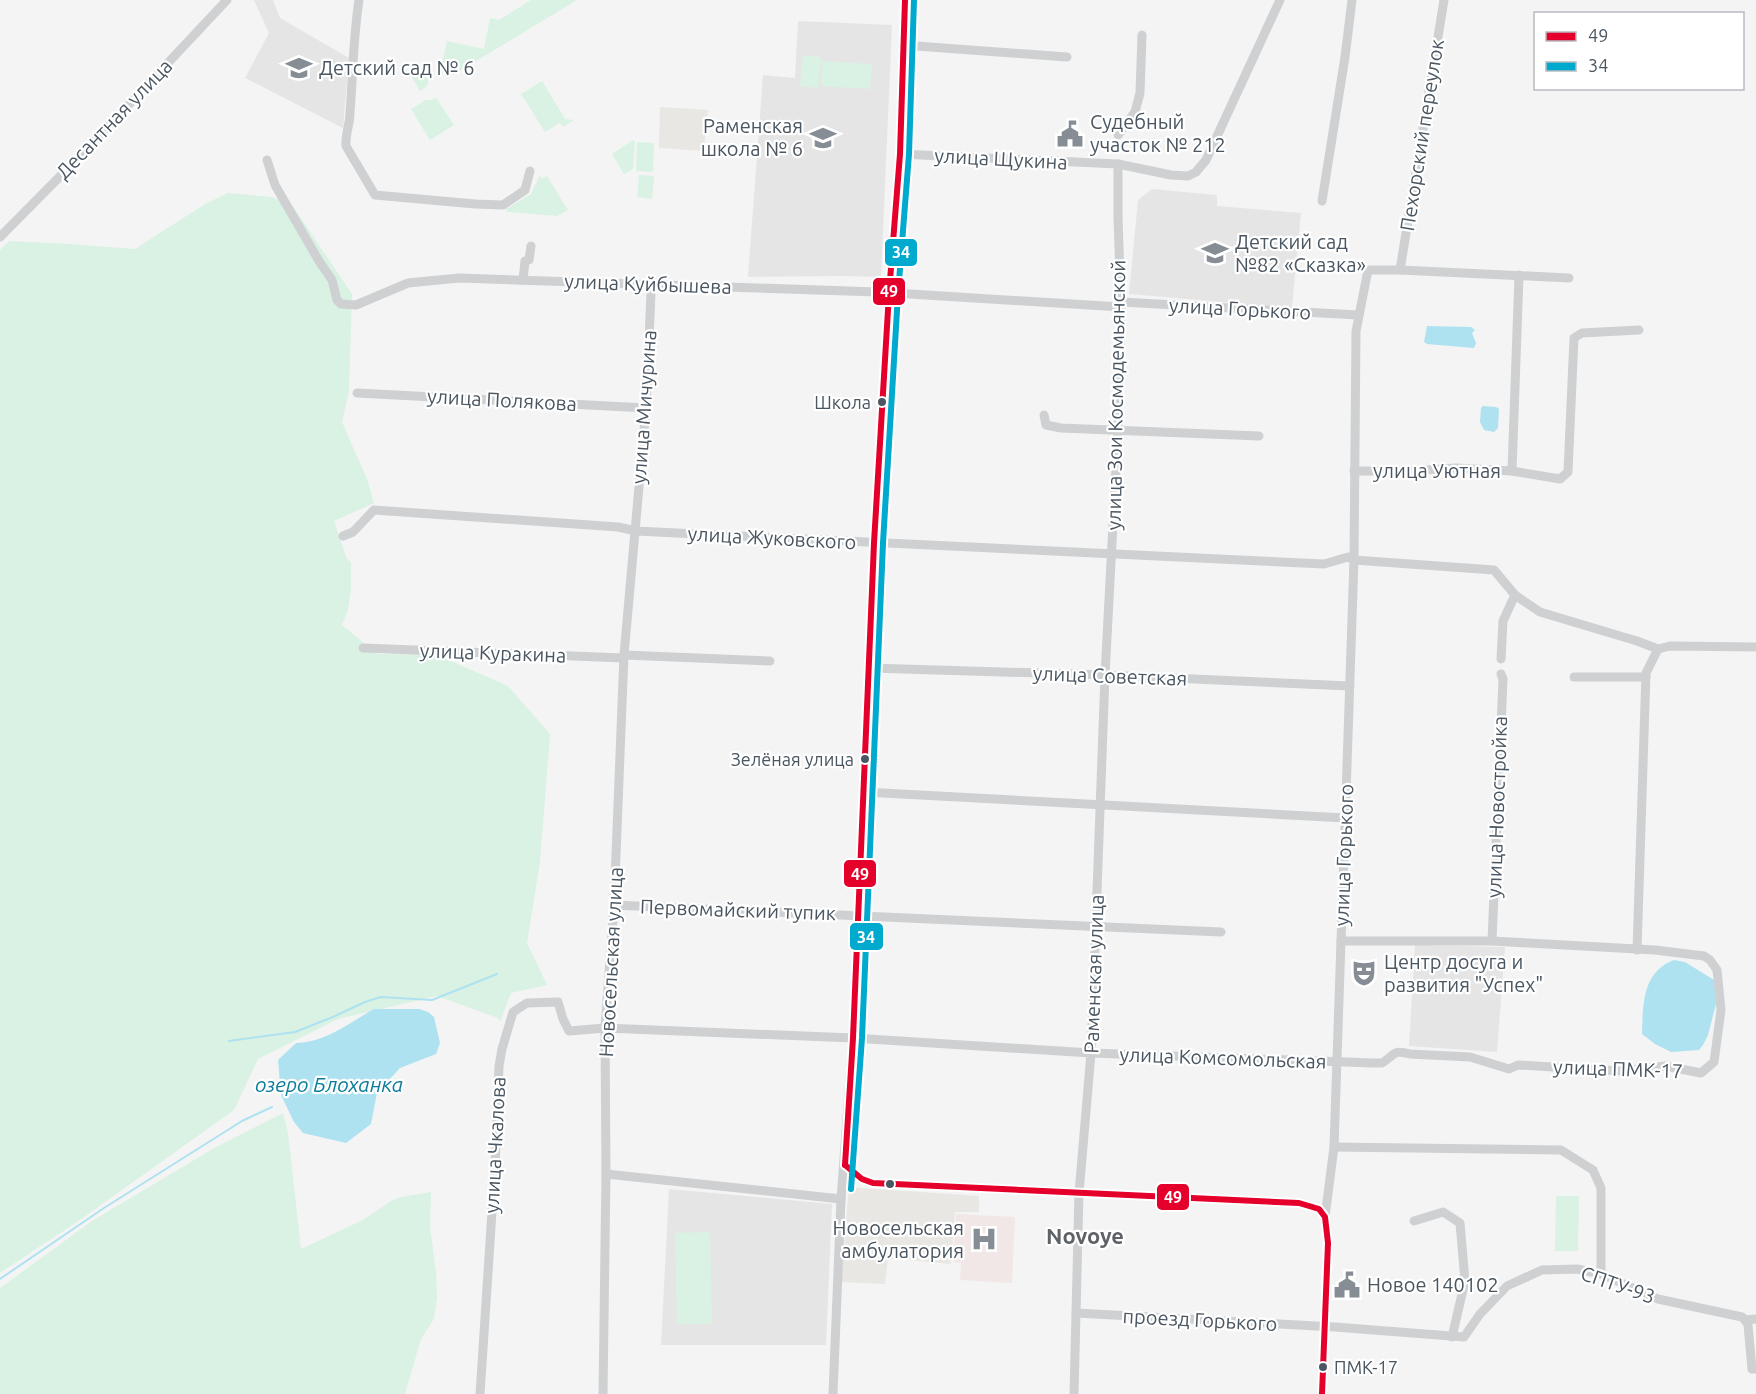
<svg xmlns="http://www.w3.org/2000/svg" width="1756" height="1394" font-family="Ubuntu,sans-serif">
	<rect width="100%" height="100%" fill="#f4f4f4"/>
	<g fill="#e8e7e3">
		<polygon points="660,107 708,110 704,151 659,148"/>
		<polygon points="849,1187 979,1196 979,1212 955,1212 951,1264 888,1258 885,1284 841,1282"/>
	</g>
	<g fill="#e6e5e6">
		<polygon points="254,0 273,0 280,18 349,58 343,128 245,78 269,33"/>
		<polygon points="798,21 892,25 881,277 844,276 748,277 763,75 795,78"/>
		<polygon points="1152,189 1217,195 1217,206 1301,213 1292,308 1129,294 1138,200"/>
		<polygon points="1415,945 1505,947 1497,1052 1409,1046"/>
		<polygon points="669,1189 832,1204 826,1345 661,1345"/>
	</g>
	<polygon fill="#f1e7e6" points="956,1214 1015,1217 1012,1283 960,1280 961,1263 953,1262"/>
	<g fill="#d9f2e3">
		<polygon points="531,0 577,0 453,75 440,73 447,41 484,49 490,18 499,20"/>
		<polygon points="803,55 821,57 818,88 800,86"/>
		<polygon points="822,61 872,64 870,89 821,86"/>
		<polygon points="414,68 431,71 427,86 420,91 411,76"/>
		<polygon points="542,81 565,119 574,120 563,127 560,123 545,132 521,94"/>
		<polygon points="436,98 454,125 430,140 411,109 426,100 432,100"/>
		<polygon points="633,140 635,143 633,169 624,174 612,154"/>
		<polygon points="637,142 654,143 653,172 636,171"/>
		<polygon points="540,175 542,179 547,176 568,210 557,216 507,212 506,209 531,194"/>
		<polygon points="639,175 654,176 652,199 637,197"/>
		<polygon points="228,193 271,197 292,205 352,294 349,391 342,422 367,479 374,503 334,521 346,557 351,563 351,589 348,610 342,625 377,654 437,655 508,686 550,734 540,862 527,943 547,985 511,993 500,1022 498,1018 437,996 338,1019 258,1059 234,1110 80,1220 0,1273 0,250 9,241 69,244 135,249 205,204"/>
		<polygon points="283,1113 288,1133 301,1249 363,1220 391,1201 401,1197 431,1192 430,1227 436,1272 437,1297 434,1319 421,1339 405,1394 0,1394 0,1288 92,1221 216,1147"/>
		<polygon points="1556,1196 1579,1196 1578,1251 1555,1251"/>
		<polygon points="710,1232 712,1324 677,1324 675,1233"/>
	</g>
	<g fill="#aee2f0">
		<polygon points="1427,326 1471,327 1475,330 1472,333 1476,343 1474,348 1427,344 1424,342"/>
		<polygon points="1483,406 1496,407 1499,409 1498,428 1494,432 1484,430 1480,422 1481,408"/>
		<path d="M1674,960L1685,962L1714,980L1716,1004L1708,1035L1703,1045L1699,1050L1671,1052L1655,1044L1642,1034C1643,1005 1642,972 1674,960Z"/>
		<path d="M374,1009H419L428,1012L434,1017L440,1043L436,1054L400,1068L377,1093L371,1124L346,1143L303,1133L294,1122L281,1095L278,1060L296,1043C324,1043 351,1022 374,1009Z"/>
	</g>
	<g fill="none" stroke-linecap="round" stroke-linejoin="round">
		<g stroke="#aee2f0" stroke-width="2">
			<polyline points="229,1041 295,1032 333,1017 365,1002 381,997 432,1000 497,974"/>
			<polyline points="0,1279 104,1208 242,1121 272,1107"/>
		</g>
		<g stroke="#ced0d2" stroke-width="9">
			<path d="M359,0C353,38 353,75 350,113C350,124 345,134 346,146L375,195L475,204L503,205L525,190L530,171"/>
			<polyline points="903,45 1067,57"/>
			<polyline points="1118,135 1135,112 1140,93 1142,35"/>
			<polyline points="900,154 1118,164 1171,175 1188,176 1196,172 1206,160 1280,0"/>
			<polyline points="267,160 275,185 319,261 332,280 337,300 341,304 356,305 408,283 459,278 878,292 1121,307"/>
			<polyline points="1322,201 1345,57 1352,0"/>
			<polyline points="0,237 90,146 227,0"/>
			<polyline points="1400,270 1444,0"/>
			<polyline points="523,280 525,261 529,260 531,246"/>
			<polyline points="1121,302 1358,315"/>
			<polyline points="357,393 646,408"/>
			<polyline points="1044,415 1046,425 1061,428 1259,436"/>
			<polyline points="1354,471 1410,471 1456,468 1512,471 1560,479 1568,472 1574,338 1582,333 1639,330"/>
			<polyline points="1512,471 1519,275"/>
			<polyline points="343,536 353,532 374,510 618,527 636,531 1324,564 1348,557 1354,560 1494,570 1515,595 1540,612 1637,641 1658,649 1670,646 1756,647"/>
			<polyline points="363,648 624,658"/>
			<polyline points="624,655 770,661"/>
			<polyline points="1501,659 1503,621 1515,595"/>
			<polyline points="870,668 1105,675 1350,686"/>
			<polyline points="1574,677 1646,677"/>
			<polyline points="864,792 1345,818"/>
			<polyline points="614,905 1221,932"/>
			<polyline points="1492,941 1503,679 1501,674"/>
			<polyline points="1637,950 1646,673 1658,649"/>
			<polyline points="1334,1147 1561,1150 1593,1170 1601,1188 1601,1274"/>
			<polyline points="845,1165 862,1179 873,1183 1299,1203 1319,1209 1325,1217"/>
			<polyline points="606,1174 841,1199"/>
			<polyline points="1414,1221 1443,1212 1460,1223 1465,1281 1452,1337"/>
			<polyline points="1076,1313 1335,1327 1464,1337 1480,1314 1507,1286 1542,1270 1577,1269 1601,1274 1658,1299 1742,1317 1745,1320 1756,1319"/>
			<polyline points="1745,1320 1748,1325 1752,1369 1756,1369"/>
			<path d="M480,1394L495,1166L499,1066L502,1049L513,1012L527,1003L558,1002L563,1019L569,1031L605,1028L853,1038L1091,1053L1373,1063H1382C1395,1055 1393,1049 1410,1054L1470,1057L1509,1069L1518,1065L1620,1071L1665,1066L1701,1073L1714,1062L1721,1010L1717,970L1710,960L1704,956L1655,950L1492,941H1341"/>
			<polyline points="603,1394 606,1174 605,1028 614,905 624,655 646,408 651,293 655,284"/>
			<polyline points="833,1394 841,1199 853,1038 874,543 889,293 900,154 905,0"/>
			<polyline points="1074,1394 1079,1193 1091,1053 1105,675 1118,430 1121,307 1118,217 1118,164"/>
			<polyline points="1322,1394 1328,1243 1325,1217 1334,1147 1354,560 1356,331 1368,270 1400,270 1569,278"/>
		</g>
		<g stroke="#fff" stroke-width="10">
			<g id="bus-1">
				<polyline points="845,1165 853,1038 874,543 889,293 900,154 905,0"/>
				<polyline points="845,1165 862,1179 873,1183 1299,1203 1319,1209 1325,1217 1328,1243 1322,1394"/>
			</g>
		</g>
		<g stroke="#fff" stroke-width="10">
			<polyline id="bus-2" points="851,1189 862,1038 883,543 898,294 909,154 914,0"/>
		</g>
		<use href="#bus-1" stroke="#e4002b" stroke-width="6"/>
		<use href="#bus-2" stroke="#00a9ce" stroke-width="6"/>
	</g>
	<defs>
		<g id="school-bare" transform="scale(2.07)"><path d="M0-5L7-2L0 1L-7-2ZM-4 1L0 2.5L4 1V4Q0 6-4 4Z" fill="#868d94" stroke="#fff" stroke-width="2.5" paint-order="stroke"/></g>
		<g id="civic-bare" transform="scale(2.07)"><path d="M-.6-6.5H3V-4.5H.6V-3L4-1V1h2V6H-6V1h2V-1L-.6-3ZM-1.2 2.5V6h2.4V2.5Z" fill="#868d94" stroke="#fff" stroke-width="2.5" paint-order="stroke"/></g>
		<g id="theatre-bare" transform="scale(2.07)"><path d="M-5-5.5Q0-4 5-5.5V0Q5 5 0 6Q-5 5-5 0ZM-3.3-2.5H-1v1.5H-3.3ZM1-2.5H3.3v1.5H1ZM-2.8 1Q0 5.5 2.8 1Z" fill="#868d94" stroke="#fff" stroke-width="2.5" paint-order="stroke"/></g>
		<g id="hospital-bare" transform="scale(2.07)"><path d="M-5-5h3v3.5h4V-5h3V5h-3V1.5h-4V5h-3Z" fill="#868d94" stroke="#fff" stroke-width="2.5" paint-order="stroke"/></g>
	</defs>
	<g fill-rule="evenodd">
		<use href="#school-bare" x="299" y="68"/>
		<use href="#civic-bare" x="1070" y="134"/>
		<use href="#school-bare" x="823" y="138"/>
		<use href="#school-bare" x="1215" y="253"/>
		<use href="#theatre-bare" x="1364" y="973"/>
		<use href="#hospital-bare" x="984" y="1239"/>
		<use href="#civic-bare" x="1347" y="1285"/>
	</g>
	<g fill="#4a5661" stroke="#fff" stroke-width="2">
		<circle cx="882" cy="402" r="5"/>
		<circle cx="865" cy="759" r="5"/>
		<circle cx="890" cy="1184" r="5"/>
		<circle cx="1323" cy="1367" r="5"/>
	</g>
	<g text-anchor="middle" stroke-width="4.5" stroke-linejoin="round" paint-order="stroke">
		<g font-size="18" fill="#4a5661" stroke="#fff" text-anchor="end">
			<text x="871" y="409">Школа</text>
			<text x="854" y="766">Зелёная улица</text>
			<text x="1334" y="1374" text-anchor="start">ПМК-17</text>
		</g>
		<g font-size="20" fill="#4a5661" stroke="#fff" text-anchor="start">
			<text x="319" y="75">Детский сад № 6</text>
			<text x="1090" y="129">Судебный<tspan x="1090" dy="23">участок № 212</tspan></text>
			<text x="803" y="133" text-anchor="end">Раменская<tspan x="803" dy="23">школа № 6</tspan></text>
			<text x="1235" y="249">Детский сад<tspan x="1235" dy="23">№82 «Сказка»</tspan></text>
			<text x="1384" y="969">Центр досуга и<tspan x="1384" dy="23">развития "Успех"</tspan></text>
			<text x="964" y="1235" text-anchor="end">Новосельская<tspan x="964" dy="23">амбулатория</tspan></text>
			<text x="1367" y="1292">Новое 140102</text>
		</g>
		<g font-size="20" fill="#4a5661" stroke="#fff">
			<text transform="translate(114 119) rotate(-46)" y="7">Десантная улица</text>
			<text transform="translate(1422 135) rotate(-81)" y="7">Пехорский переулок</text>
			<text transform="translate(1001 159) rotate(3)" y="7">улица Щукина</text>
			<text transform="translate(648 284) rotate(2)" y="7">улица Куйбышева</text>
			<text transform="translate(1240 309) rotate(3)" y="7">улица Горького</text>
			<text transform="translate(1116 395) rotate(-89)" y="7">улица Зои Космодемьянской</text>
			<text transform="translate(502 400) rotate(3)" y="7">улица Полякова</text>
			<text transform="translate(644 407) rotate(-86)" y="7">улица Мичурина</text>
			<text x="1437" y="478">улица Уютная</text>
			<text transform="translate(772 538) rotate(3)" y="7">улица Жуковского</text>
			<text transform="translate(493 653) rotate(2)" y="7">улица Куракина</text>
			<text transform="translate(1110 676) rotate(2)" y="7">улица Советская</text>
			<text transform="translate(1497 807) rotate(-88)" y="7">улица Новостройка</text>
			<text transform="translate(1344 855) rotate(-88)" y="7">улица Горького</text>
			<text transform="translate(738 910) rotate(2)" y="7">Первомайский тупик</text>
			<text transform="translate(611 962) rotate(-87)" y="7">Новосельская улица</text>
			<text transform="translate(1094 974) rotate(-88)" y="7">Раменская улица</text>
			<text transform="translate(1223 1058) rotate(2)" y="7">улица Комсомольская</text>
			<text transform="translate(1618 1069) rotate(2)" y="7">улица ПМК-17</text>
			<text transform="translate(495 1145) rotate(-87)" y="7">улица Чкалова</text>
			<text transform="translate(1618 1285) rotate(19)" y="7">СПТУ-93</text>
			<text transform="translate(1200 1320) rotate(3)" y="7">проезд Горького</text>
		</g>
		<g font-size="21" font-style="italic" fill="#0c7c9b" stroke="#fff">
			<text x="329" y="1092">озеро Блоханка</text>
		</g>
		<g font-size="22" font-weight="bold" fill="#5f6368" stroke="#fff">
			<text x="1085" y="1244">Novoye</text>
		</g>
	</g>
	<g stroke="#fff" stroke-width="2">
		<rect x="884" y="238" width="34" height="29" rx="6" fill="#00a9ce"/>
		<rect x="872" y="277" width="34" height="29" rx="6" fill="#e4002b"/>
		<rect x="843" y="859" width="34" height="29" rx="6" fill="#e4002b"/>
		<rect x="849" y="922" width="35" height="29" rx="6" fill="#00a9ce"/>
		<rect x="1156" y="1183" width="34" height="28" rx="6" fill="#e4002b"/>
	</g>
	<g font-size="16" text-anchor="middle" font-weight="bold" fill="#fff">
		<text x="901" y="258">34</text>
		<text x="889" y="297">49</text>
		<text x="860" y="880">49</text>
		<text x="866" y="943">34</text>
		<text x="1173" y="1203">49</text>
	</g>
	<rect x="1534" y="12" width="210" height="78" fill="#ffffff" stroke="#b7bbc0" stroke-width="1.5"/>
	<rect x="1546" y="32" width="30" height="9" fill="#e4002b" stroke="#b7bbc0" stroke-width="1.5"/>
	<text x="1588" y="42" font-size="18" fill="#4a5661">49</text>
	<rect x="1546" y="62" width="30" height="9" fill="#00a9ce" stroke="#b7bbc0" stroke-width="1.5"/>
	<text x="1588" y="72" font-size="18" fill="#4a5661">34</text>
</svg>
